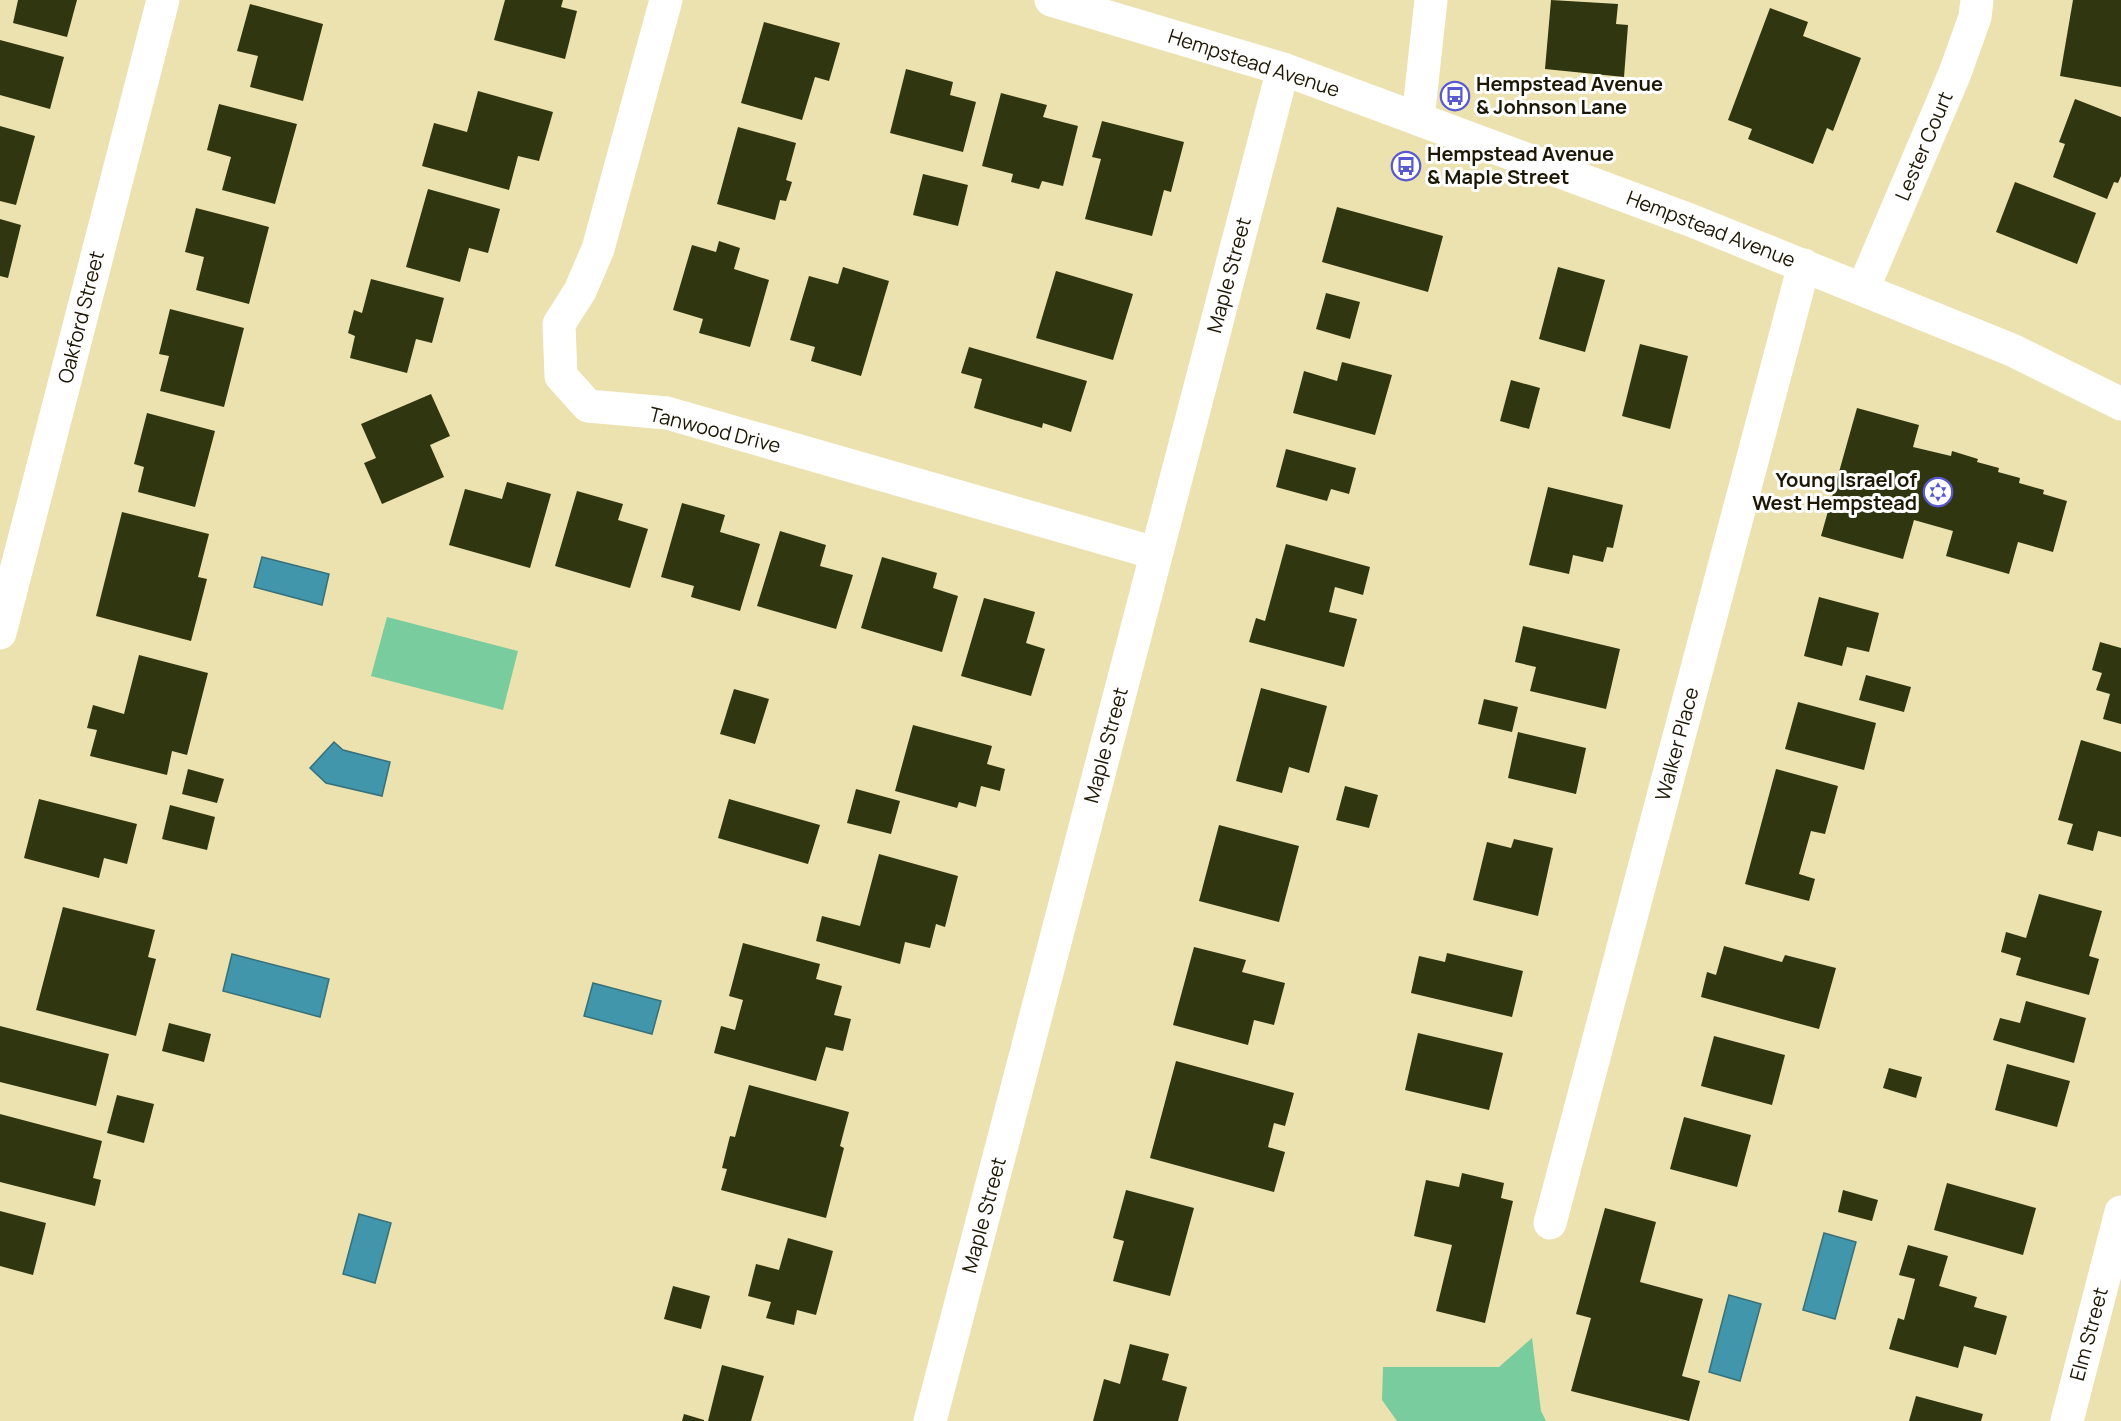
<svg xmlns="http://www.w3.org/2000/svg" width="2121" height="1421" font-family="Manrope,sans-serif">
	<rect width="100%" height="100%" fill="#ece2af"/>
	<g fill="#78cc9d">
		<polygon points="387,617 518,651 503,710 371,676"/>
		<polygon points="1532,1338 1541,1411 1546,1421 1397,1421 1382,1400 1383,1367 1499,1367"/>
	</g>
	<g fill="#4196ac" stroke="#36707a" stroke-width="1.5">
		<polygon points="262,557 329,574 322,605 254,587"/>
		<polygon points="334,742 343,750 390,762 382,796 326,783 310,768"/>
		<polygon points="232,954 329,979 320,1017 223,991"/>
		<polygon points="593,983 661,1001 652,1034 584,1016"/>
		<polygon points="359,1214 391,1223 375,1283 343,1274"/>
		<polygon points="1824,1233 1856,1242 1835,1319 1803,1310"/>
		<polygon points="1729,1295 1761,1304 1740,1381 1709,1372"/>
	</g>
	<g fill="#303610">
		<polygon points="18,0 77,0 67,37 13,23"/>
		<polygon points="505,0 563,0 561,7 577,11 565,59 494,40"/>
		<polygon points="1551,0 1618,4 1616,24 1628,25 1624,77 1545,69"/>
		<polygon points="2073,0 2121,0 2121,87 2060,76"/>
		<polygon points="250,4 323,24 303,101 250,87 258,56 237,51"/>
		<polygon points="1770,8 1808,22 1803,36 1861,58 1833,131 1827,128 1813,164 1748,139 1752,129 1728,120"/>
		<polygon points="764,22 840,43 829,81 815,77 802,120 741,103"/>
		<polygon points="0,40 64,57 50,109 0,95"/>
		<polygon points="906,69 953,82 950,95 976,102 963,152 890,133"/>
		<polygon points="478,91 553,112 539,161 518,156 509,190 422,166 434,123 467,132"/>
		<polygon points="1001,93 1047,105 1043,117 1078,126 1063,186 1042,181 1039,189 1011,182 1013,174 982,166"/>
		<polygon points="2075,99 2121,117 2121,176 2118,183 2114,182 2107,199 2053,177 2065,144 2059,142"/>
		<polygon points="219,104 297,124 275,204 222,190 231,157 207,150"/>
		<polygon points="1102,121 1184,142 1171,192 1164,190 1152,236 1085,219 1101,159 1092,157"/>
		<polygon points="0,126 35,136 16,205 0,201"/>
		<polygon points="738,127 796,143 786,180 792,182 786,201 780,200 775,220 717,204"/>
		<polygon points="923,174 968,185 958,226 913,215"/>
		<polygon points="2015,182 2096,213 2077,264 1996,232"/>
		<polygon points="428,189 500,209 488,253 469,248 460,282 406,267"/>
		<polygon points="1337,207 1443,236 1428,292 1322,262"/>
		<polygon points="196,208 269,227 249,304 196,290 204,257 185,252"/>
		<polygon points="0,219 21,225 8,278 0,276"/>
		<polygon points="719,241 740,248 734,269 769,280 750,347 699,333 703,319 673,310 692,245 716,252"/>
		<polygon points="843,267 889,281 861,376 811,361 815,347 790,340 809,276 838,284"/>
		<polygon points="1558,267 1605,280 1585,352 1539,339"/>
		<polygon points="1056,271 1133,294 1113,360 1036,338"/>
		<polygon points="371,279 444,298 432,343 416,339 407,373 350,358 355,336 348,333 354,310 362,313"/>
		<polygon points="1326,293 1360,302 1350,339 1316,329"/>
		<polygon points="170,309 244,328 224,407 160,391 169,356 159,354"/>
		<polygon points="1640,344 1688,356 1670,429 1622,416"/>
		<polygon points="969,347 1087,381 1071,432 1043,423 1042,428 974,408 982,379 961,373"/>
		<polygon points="1342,362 1392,375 1375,435 1293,413 1304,371 1337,381"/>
		<polygon points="1511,380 1540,388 1529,429 1500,421"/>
		<polygon points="431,394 450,436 430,445 444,477 382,504 364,463 376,458 361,424"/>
		<polygon points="1857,408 1919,425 1913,447 1951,456 1952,451 1978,459 1977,462 1999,468 1998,472 2020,478 2019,483 2044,490 2043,494 2067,501 2053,552 2018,542 2009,574 1946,556 1953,531 1914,520 1903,559 1821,536"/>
		<polygon points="147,413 215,431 195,507 138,492 144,467 134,464"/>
		<polygon points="1286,449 1356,468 1349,494 1331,489 1327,501 1276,487"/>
		<polygon points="507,482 551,494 530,568 449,545 465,489 502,499"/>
		<polygon points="1548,487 1623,505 1613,548 1607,547 1603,562 1573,555 1569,574 1529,565"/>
		<polygon points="577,491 623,504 618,520 648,529 630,588 555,566"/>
		<polygon points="682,503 725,515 720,532 760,544 740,611 691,597 694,586 661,577"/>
		<polygon points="122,512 209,534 198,577 207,579 191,641 96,616"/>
		<polygon points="780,531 826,545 820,566 853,575 836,629 757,606"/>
		<polygon points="1286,544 1370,567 1363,595 1335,587 1329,612 1357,619 1344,667 1249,642 1256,618 1265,621"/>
		<polygon points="882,557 937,573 933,588 958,596 942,652 861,628"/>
		<polygon points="1819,597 1879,613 1869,652 1847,647 1842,666 1804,656"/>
		<polygon points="984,598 1035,612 1026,643 1045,649 1031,696 961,676"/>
		<polygon points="1523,626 1620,649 1606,709 1530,691 1536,667 1515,662"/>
		<polygon points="2100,642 2121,648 2121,724 2103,719 2110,694 2096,690 2102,673 2092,670"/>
		<polygon points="139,655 208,673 187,755 172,751 167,775 90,756 97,730 87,728 93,705 124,714"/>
		<polygon points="1866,675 1911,687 1904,712 1859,700"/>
		<polygon points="1261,688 1327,706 1309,773 1289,767 1282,793 1236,781"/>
		<polygon points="734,689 769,699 755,744 720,734"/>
		<polygon points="1484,699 1518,707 1512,732 1478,724"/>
		<polygon points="1798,702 1876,723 1864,770 1785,749"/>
		<polygon points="913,725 992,746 987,764 1005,769 1000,791 981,786 976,807 959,802 957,808 895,791"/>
		<polygon points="1518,732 1586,748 1576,794 1508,778"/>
		<polygon points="2081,740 2121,752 2121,837 2098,831 2093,851 2067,844 2073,824 2058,820"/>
		<polygon points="188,769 224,779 217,803 182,794"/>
		<polygon points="1776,769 1838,786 1825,834 1811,831 1799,874 1815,879 1809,901 1745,884"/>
		<polygon points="1345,786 1378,795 1369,828 1336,820"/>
		<polygon points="856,789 900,801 891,834 847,823"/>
		<polygon points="39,799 137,824 127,864 104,858 99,878 24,858"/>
		<polygon points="729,799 820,825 808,864 718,838"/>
		<polygon points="170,805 215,817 207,850 162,839"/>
		<polygon points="1219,825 1299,846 1279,922 1199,901"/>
		<polygon points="1514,839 1553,848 1538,916 1473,900 1487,842 1511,848"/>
		<polygon points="879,854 958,876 945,927 936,924 930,948 905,942 900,964 816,941 822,916 860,926"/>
		<polygon points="2039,894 2102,911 2089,956 2099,959 2089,995 2016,975 2021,958 2001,952 2006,932 2026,938"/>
		<polygon points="63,907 155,930 148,957 156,959 136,1036 36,1010"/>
		<polygon points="743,943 820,964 816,979 842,986 834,1015 851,1019 843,1051 826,1047 816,1081 714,1053 721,1026 735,1030 743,1000 729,996"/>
		<polygon points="1724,946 1782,962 1785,955 1836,968 1819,1029 1701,997 1707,972 1716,975"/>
		<polygon points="1194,947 1246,960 1242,972 1285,983 1274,1025 1254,1020 1248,1045 1173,1025"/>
		<polygon points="1447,953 1523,971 1512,1017 1411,993 1419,956 1445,962"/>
		<polygon points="2026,1001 2086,1018 2074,1063 1993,1040 2000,1018 2020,1023"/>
		<polygon points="169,1023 211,1034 204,1062 162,1051"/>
		<polygon points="0,1026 109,1054 96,1106 0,1082"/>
		<polygon points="1418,1033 1503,1053 1489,1110 1405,1090"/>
		<polygon points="1714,1036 1785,1055 1772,1105 1701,1086"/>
		<polygon points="1176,1061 1294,1093 1285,1126 1274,1123 1268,1147 1285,1152 1274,1192 1150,1158"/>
		<polygon points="2007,1064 2070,1081 2057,1127 1995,1110"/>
		<polygon points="1889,1068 1922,1077 1916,1098 1883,1088"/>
		<polygon points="749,1085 849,1112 840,1146 844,1148 826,1218 721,1190 727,1169 722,1168 730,1136 735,1137"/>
		<polygon points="117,1095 154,1104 144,1143 107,1133"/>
		<polygon points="0,1114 102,1141 93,1178 101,1180 95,1206 0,1182"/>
		<polygon points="1684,1117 1751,1135 1737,1187 1670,1169"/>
		<polygon points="1462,1173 1504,1183 1501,1198 1513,1201 1485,1323 1436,1311 1452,1245 1414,1236 1426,1180 1459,1187"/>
		<polygon points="1947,1183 2036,1208 2023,1255 1934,1230"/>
		<polygon points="1126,1190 1194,1208 1170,1296 1113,1281 1124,1241 1113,1238"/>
		<polygon points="1843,1190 1878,1200 1872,1221 1838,1212"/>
		<polygon points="1605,1208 1656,1222 1640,1282 1703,1299 1682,1376 1700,1381 1689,1421 1571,1391 1591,1318 1576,1314"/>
		<polygon points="0,1211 46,1223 33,1275 0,1266"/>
		<polygon points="788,1238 833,1251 816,1315 797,1310 794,1325 766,1318 771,1302 748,1296 756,1264 779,1270"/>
		<polygon points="1908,1245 1948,1256 1939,1286 1977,1297 1974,1307 2007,1316 1996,1355 1964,1346 1958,1368 1889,1349 1898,1318 1904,1320 1915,1279 1899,1275"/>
		<polygon points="673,1286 710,1296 701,1329 664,1319"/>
		<polygon points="1130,1344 1169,1354 1162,1380 1187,1387 1178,1421 1093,1421 1104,1379 1120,1384"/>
		<polygon points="722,1365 764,1376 751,1421 708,1421"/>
		<polygon points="1916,1396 1983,1414 1981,1421 1909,1421"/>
		<polygon points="684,1414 704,1420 704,1421 682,1421"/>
	</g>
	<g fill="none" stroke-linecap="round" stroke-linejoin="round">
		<g stroke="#fff" stroke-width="33">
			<polyline points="666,0 598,249 580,291 559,324 561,376 588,406 667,413 1155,553"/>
			<polyline points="1418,119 1431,0"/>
			<polyline points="1863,289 1955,73 1975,17 1977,0"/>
			<polyline points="0,633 163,0"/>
			<polyline points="1550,1223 1804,265"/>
			<polyline points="930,1421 1283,69"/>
			<polyline points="2067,1421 2121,1212"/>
		</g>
		<polyline stroke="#fff" stroke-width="33" points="1051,0 1283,69 1690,220 2012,350 2121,404"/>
	</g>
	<defs>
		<g id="bus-ring" transform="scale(1.5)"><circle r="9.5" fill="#fff" stroke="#5859d1" stroke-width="1.5"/><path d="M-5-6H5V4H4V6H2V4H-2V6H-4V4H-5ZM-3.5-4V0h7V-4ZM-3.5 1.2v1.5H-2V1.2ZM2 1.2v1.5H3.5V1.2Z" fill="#5859d1"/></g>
		<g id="synagogue-ring" transform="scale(1.5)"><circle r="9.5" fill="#fff" stroke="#5859d1" stroke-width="1.5"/><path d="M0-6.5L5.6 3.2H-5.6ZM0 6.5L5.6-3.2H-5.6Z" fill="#5859d1"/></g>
	</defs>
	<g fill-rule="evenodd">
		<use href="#bus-ring" x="1455" y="96"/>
		<use href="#bus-ring" x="1406" y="166"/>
		<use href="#synagogue-ring" x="1938" y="492"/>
	</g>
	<g text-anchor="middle" stroke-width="6" stroke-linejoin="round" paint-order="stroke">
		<g font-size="20" fill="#1c1805" stroke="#fff">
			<text transform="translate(1254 63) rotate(18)" y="7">Hempstead Avenue</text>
			<text transform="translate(1924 146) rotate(-67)" y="7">Lester Court</text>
			<text transform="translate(1711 229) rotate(21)" y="7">Hempstead Avenue</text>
			<text transform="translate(1229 275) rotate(-75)" y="7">Maple Street</text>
			<text transform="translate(81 317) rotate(-76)" y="7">Oakford Street</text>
			<text transform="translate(715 430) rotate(14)" y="7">Tanwood Drive</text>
			<text transform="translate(1677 744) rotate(-75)" y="7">Walker Place</text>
			<text transform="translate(1106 745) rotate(-75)" y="7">Maple Street</text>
			<text transform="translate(984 1215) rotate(-75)" y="7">Maple Street</text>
			<text transform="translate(2089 1334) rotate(-75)" y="7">Elm Street</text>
		</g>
		<g font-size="20" font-weight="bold" fill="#1c1805" stroke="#fff" text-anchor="start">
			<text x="1476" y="91">Hempstead Avenue<tspan x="1476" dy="23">&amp; Johnson Lane</tspan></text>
			<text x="1427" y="161">Hempstead Avenue<tspan x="1427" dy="23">&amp; Maple Street</tspan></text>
			<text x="1917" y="487" text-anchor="end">Young Israel of<tspan x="1917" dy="23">West Hempstead</tspan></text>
		</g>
	</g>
</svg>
